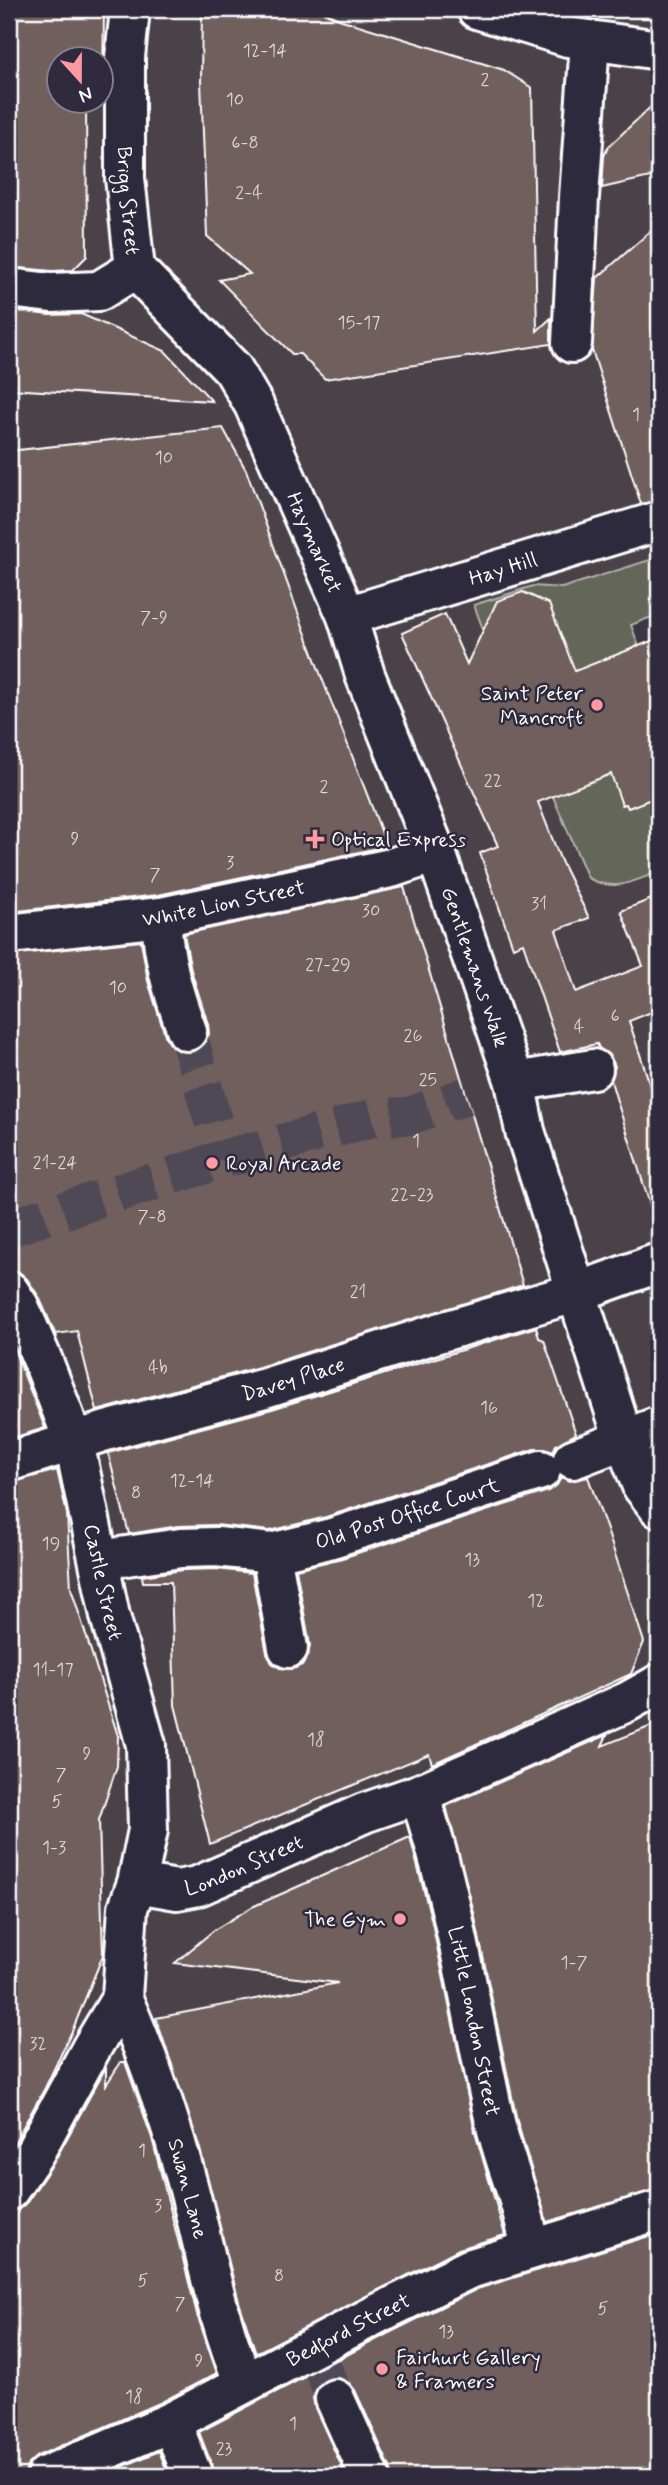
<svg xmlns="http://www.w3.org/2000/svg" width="668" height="2485" font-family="Mynerve,sans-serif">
	<rect width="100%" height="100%" fill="#3c3543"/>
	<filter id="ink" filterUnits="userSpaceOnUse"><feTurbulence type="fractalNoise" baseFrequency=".0143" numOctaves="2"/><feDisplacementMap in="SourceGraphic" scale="14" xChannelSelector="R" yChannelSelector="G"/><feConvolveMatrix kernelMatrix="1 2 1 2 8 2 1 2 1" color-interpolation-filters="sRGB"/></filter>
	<g filter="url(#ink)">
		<path fill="#4b424a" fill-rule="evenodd" d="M9,9H659V556L562,588L533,586L474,605L588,877L616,886L659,872V2476H9ZM60,60H102V102H60Z"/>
		<path fill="#646658" stroke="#b2b2ac" stroke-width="2" d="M659,557V614L631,625L638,644L633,651L605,659L573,678L549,604L523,592L614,773L628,808L634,806L633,801L654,793L656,797L659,796V872C632,881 616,893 588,878L496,664L474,605L533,586L562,588Z"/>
		<g fill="#6f5f5c" stroke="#fff" stroke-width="2">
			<polygon points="9,9 104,9 103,84 102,60 60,60 60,102 86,102 87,256 73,270 52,271 9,267"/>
			<polygon points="202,9 317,9 339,19 504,70 532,88 537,331 551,318 551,344 325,379 300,354 292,354 219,280 250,274 207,236 201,81"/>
			<polygon points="659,99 659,175 602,188 604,156 608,147"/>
			<polygon points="659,224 659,500 641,504 592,350 597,278"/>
			<polygon points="9,310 49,315 81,314 165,351 212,401 9,389"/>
			<polygon points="223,428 246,470 320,673 387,846 158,895 9,912 9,451"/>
			<polygon points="523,592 549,604 575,671 659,638 659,796 628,808 626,804 622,805 611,774 538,802 561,861 589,918 556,930 576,992 643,966 621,911 659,896 659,1009 629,1021 659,1112 659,1210 652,1211 617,1101 611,1081 615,1066 610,1056 599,1048 597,1044 560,1052 523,943 513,947 480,853 498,846 402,633 445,614 467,664 497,601"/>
			<polygon points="404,887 523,1285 259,1367 97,1411 77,1331 56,1334 57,1338 39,1297 27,1279 19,1272 9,1269 9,955 141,941 148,981 166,1038 173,1048 184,1053 194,1052 203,1046 209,1034 208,1024 191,970 184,934"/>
			<polygon points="536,1327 539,1338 544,1340 576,1434 556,1445 553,1452 545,1449 534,1449 326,1517 270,1531 216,1525 178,1526 129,1534 108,1453 272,1409"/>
			<polygon points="9,1337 45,1428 9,1439"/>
			<polygon points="57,1470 67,1514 71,1588 118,1736 117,1766 99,1820 103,1955 73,2029 45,2088 9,2152 9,1483"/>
			<polygon points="561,1477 570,1481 588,1477 607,1530 644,1642 631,1674 432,1764 429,1754 210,1844 175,1705 171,1582 143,1582 142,1576 183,1570 216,1569 252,1573 267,1653 272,1663 280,1668 293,1669 302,1665 308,1656 310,1645 296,1569 339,1559 548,1491 557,1485"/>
			<polygon points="659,1723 659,2189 547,2222 517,2121 474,1913 446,1806 607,1735 602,1746"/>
			<polygon points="410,1837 432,1922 475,2132 505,2235 459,2249 256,2353 239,2302 200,2149 156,2018 338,1983 175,1963 214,1930 252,1907"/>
			<polygon points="121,2062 125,2062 152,2138 197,2314 217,2373 162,2402 37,2456 28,2464 25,2476 9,2476 9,2212 19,2209 27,2202 54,2162 106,2067 106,2085"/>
			<polygon points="659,2233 659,2476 392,2476 390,2467 355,2390 347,2381 336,2377 325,2379 318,2386 313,2398 315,2408 346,2476 214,2476 213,2468 199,2432 387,2334 477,2289"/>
			<polygon points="159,2451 169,2476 101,2476"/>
		</g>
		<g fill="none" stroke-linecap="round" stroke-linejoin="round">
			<g stroke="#504956" stroke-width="38" stroke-dasharray="38 19" stroke-linecap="butt">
				<polyline points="187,1031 224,1159"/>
				<polyline points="9,1228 224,1159 377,1117 409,1116 466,1096"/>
				<polyline points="322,2367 335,2399"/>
			</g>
			<g stroke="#fff" stroke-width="44">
				<g id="minor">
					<path id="s1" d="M130,9L125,57V178L135,269"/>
					<polyline points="477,9 568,37 659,50"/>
					<path id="s2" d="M135,269L233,369L254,405L347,616L365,675L436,853L515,1082L525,1131L624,1440L642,1486L659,1508"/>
					<polyline points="9,288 51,293 99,291 135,269"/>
					<polyline points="572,343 579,197 590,42"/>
					<path id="s3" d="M347,616L659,521"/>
					<path d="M161,917C163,958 173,993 187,1031"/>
					<path id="s4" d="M9,934L161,917L391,868L436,853"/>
					<polyline points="515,1082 593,1069"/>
					<path id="s5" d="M9,1291L19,1306L43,1361L74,1442L110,1616L146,1745L148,1830L137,1883L128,1908L122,1997L92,2047L35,2152L9,2190"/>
					<polyline points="573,1459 659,1426"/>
					<path id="s6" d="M9,1462L106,1431L265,1388L438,1333L575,1293L658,1263"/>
					<polyline points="271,1553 288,1648"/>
					<path id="s7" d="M99,1560L181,1548L217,1547L271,1553L332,1538L541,1470"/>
					<path id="s8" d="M419,1794C456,1902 471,2016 496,2126C506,2168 525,2207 530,2249"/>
					<path id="s9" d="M137,1883L177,1890L198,1886L364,1813L419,1794L627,1702L659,1684"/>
					<path id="s10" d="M122,1997C148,2056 169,2116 186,2178C205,2246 216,2318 244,2383"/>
					<polyline points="335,2399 370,2476"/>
					<polyline points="171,2422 193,2476"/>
					<path id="s11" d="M46,2476L171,2422L377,2314L469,2269L659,2210"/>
				</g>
			</g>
			<use href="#minor" stroke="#2f2a3d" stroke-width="38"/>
		</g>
	</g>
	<g fill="#ff9aa2" stroke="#2f2a3d" stroke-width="2.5">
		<circle cx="597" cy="705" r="7"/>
		<path d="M311.5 828.5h7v7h7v7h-7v7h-7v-7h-7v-7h7z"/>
		<circle cx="212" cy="1163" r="7"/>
		<circle cx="400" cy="1919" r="7"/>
		<circle cx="382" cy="2369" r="7"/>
	</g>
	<g text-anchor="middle" stroke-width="5" stroke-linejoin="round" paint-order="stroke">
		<g font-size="18" fill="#dbd7d6">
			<text x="265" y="56">12-14</text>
			<text x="485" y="85">2</text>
			<text x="235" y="105">10</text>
			<text x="245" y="148">6-8</text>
			<text x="249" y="198">2-4</text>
			<text x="359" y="328">15-17</text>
			<text x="636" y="420">1</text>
			<text x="164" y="463">10</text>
			<text x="154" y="623">7-9</text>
			<text x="493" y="786">22</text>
			<text x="324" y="792">2</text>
			<text x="75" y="844">9</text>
			<text x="230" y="868">3</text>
			<text x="155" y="880">7</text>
			<text x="539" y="909">31</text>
			<text x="371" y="916">30</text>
			<text x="328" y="970">27-29</text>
			<text x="118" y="993">10</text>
			<text x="615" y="1021">6</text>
			<text x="579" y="1032">4</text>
			<text x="413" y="1041">26</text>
			<text x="428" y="1085">25</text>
			<text x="416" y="1146">1</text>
			<text x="55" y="1168">21-24</text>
			<text x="412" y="1200">22-23</text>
			<text x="152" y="1222">7-8</text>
			<text x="358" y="1297">21</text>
			<text x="158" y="1373">4b</text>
			<text x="489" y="1413">16</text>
			<text x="192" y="1486">12-14</text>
			<text x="136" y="1498">8</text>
			<text x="51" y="1549">19</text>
			<text x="472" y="1565">13</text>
			<text x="536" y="1606">12</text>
			<text x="53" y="1675">11-17</text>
			<text x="316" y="1745">18</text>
			<text x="87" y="1759">9</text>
			<text x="61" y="1780">7</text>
			<text x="57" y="1807">5</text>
			<text x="54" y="1853">1-3</text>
			<text x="574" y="1968">1-7</text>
			<text x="38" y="2049">32</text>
			<text x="142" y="2156">1</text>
			<text x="158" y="2211">3</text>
			<text x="279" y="2281">8</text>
			<text x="143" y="2286">5</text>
			<text x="180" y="2309">7</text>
			<text x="603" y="2314">5</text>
			<text x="446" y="2337">13</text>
			<text x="199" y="2366">9</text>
			<text x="134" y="2402">18</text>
			<text x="293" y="2429">1</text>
			<text x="224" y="2454">23</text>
		</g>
		<g font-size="21" fill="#fff" stroke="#2f2a3d">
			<text dy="7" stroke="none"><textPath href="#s1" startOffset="192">Brigg Street</textPath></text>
			<text dy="7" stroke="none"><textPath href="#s2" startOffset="332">Haymarket</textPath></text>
			<text dy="7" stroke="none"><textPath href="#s3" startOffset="163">Hay Hill</textPath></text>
			<text dy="7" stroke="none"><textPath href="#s4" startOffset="217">White Lion Street</textPath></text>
			<text dy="7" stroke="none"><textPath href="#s2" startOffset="786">Gentlemans Walk</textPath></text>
			<text dy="7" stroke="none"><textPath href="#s6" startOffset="296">Davey Place</textPath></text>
			<text dy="7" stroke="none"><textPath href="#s7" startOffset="315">Old Post Office Court</textPath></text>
			<text dy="7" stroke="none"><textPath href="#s5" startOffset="308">Castle Street</textPath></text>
			<text dy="7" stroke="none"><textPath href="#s9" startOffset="112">London Street</textPath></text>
			<text dy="7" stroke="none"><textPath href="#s8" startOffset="234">Little London Street</textPath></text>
			<text dy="7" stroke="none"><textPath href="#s10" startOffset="203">Swan Lane</textPath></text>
			<text dy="7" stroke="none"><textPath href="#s11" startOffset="336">Bedford Street</textPath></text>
		</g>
		<g font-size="21" fill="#fff" stroke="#2f2a3d" text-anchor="start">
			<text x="583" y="700" text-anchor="end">Saint Peter<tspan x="583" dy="24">Mancroft</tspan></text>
			<text x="331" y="846">Optical Express</text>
			<text x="226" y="1170">Royal Arcade</text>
			<text x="386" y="1926" text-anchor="end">The Gym</text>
			<text x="396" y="2364">Fairhurt Gallery<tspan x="396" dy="24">&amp; Framers</tspan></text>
		</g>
	</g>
	<rect width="668" height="2485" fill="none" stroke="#2f2a3d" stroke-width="35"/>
	<rect x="18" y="18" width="633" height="2450" fill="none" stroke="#fff" stroke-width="2.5" filter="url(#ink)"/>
	<g transform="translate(80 80) rotate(159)"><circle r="33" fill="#2f2a3d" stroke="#827f8b" stroke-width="2"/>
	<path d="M0-5L12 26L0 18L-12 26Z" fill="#ff9aa2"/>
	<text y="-10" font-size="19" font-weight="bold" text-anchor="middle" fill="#ffffff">N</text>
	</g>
</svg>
